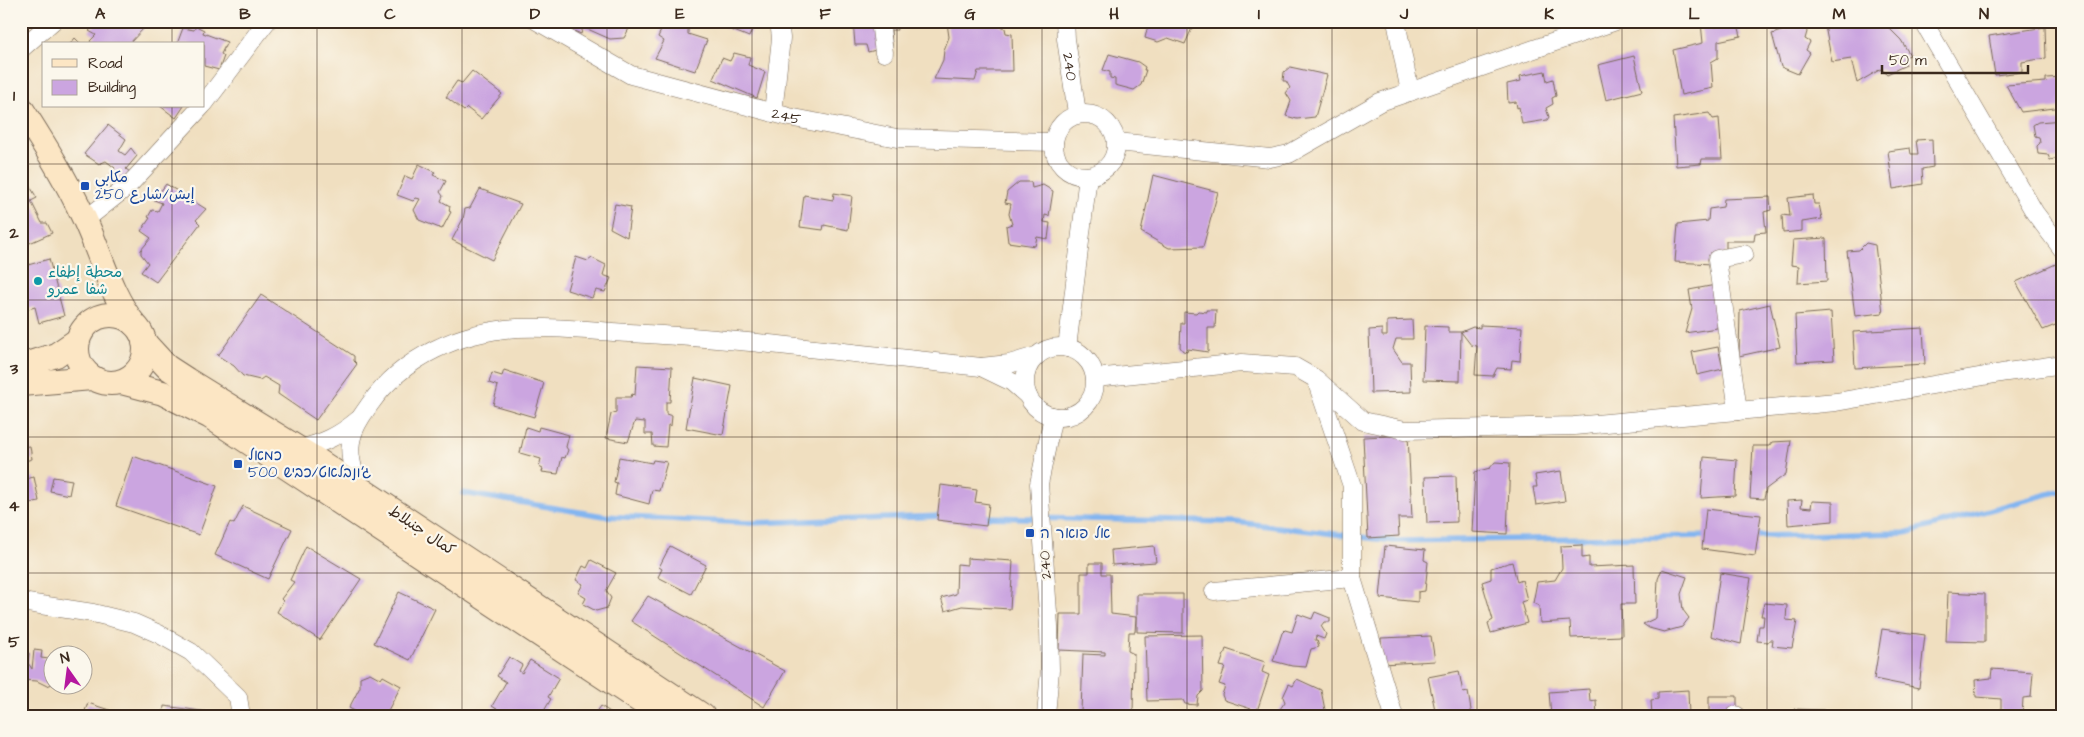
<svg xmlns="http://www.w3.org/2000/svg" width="2084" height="737" font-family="'Architects Daughter','Playpen Sans Arabic','Playpen Sans Hebrew',sans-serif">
	<rect width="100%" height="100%" fill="#fbf7ec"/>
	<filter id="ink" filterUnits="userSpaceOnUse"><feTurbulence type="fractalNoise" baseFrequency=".02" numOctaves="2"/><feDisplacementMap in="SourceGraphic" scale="10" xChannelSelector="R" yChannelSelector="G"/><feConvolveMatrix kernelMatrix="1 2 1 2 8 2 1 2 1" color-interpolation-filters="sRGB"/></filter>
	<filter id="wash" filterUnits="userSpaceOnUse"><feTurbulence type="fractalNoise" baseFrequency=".0096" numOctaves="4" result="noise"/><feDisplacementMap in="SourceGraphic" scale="20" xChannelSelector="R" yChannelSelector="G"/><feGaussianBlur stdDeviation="1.12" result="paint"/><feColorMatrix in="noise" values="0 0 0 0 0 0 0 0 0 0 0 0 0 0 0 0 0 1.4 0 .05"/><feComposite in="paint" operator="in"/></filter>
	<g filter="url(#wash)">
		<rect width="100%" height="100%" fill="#f0dfc0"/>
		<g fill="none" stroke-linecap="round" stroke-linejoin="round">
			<g stroke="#83b5f0" stroke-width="5.5">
				<polyline points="463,493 604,516 751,523 945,516"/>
				<polyline points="979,517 1235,522 1394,541 1709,536"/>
				<polyline points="1751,536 1905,533 2063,490"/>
			</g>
		</g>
		<g id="blocks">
			<g fill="#cba5e0">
				<polygon points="99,21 134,21 144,28 129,44 92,44 90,41 96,35 89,31"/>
				<polygon points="558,21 633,21 624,38 610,39 583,27 581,34 557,24"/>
				<polygon points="726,21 732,21 752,29 749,37 724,27"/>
				<polygon points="744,21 757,21 755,26"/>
				<polygon points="853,21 896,21 897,30 891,30 892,46 880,46 880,49 868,52 866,45 855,45"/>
				<polygon points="975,21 992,22 1005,28 1006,33 1012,34 1013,71 978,71 975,81 934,79 943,60 944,50 949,37 947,23"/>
				<polygon points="1149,21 1187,21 1186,24 1192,28 1185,44 1168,38 1158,42 1145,38"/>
				<polygon points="1710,21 1714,27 1738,24 1741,36 1718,41 1718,58 1711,62 1713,88 1681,95 1673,50 1703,43 1701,23"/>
				<polygon points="1794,21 1804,21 1807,32 1805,39 1810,42 1806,50 1810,53 1798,74 1781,67 1772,34 1793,27"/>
				<polygon points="1824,21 1879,21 1885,24 1901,40 1910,55 1903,58 1906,65 1887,74 1881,69 1857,83 1851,59 1832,62"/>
				<polygon points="664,24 678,29 680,26 688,29 688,34 707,40 695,71 655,58 664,41 658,37"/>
				<polygon points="196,26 204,30 203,33 227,42 221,54 224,56 219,70 204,66 204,44 177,44 183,28 194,30"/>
				<polygon points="2045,27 2046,58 2022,62 2022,72 1995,75 1989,36"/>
				<polygon points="75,38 81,44 70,44"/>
				<polygon points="734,53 750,57 748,65 765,72 757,98 713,79 722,58 730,61"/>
				<polygon points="1109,54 1138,62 1145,67 1144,70 1146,70 1141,85 1134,90 1115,85 1115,79 1110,78 1110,72 1103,70"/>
				<polygon points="1634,56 1642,91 1606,100 1598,65"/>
				<polygon points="1290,67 1327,75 1315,117 1297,119 1286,116 1291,101 1286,93 1290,88 1286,81 1283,81 1284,72"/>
				<polygon points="472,71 502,94 481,119 467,108 464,111 446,97 457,81 462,83"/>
				<polygon points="1545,71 1547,81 1553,79 1556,96 1552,98 1553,104 1546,108 1549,117 1547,120 1522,124 1519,107 1517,108 1516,102 1508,103 1507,84 1521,81 1520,76"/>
				<polygon points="2063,77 2063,107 2021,112 2006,85 2046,82 2046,78"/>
				<polygon points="160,106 184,106 176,118"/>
				<polygon points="1709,113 1713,119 1719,118 1722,159 1702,159 1701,164 1676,166 1673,118"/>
				<polygon points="2063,120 2063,157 2050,160 2048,155 2038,154 2037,146 2040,143 2039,137 2035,136 2033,125 2038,122"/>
				<polygon points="108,125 126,139 119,151 125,155 131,148 137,156 126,169 130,172 120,180 110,174 115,168 106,161 99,164 84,154"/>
				<polygon points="1932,139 1933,167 1922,169 1923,184 1893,189 1888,151 1910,148 1911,154 1918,154 1916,140"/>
				<polygon points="419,164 435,172 433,175 446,181 440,192 443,196 441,201 450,206 449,211 451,212 442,229 419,220 414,210 420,199 416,198 413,201 397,195 405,176 412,179"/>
				<polygon points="1153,175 1218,192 1203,247 1169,248 1141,232"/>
				<polygon points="1019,182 1031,182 1032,188 1043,185 1053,191 1049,216 1045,215 1044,222 1050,223 1048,239 1037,237 1035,246 1008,242 1006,226 1012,224 1009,214 1011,204 1005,203 1007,192"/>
				<polygon points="28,183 37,198 31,201 42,223 47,223 52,233 23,246 21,184"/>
				<polygon points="166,184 206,209 196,220 200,224 156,282 141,272 148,263 141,254 141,250 151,238 141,231 150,218 148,217 152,210 158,211 162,203 154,200"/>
				<polygon points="480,189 521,204 492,260 452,240 463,219 465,209 470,208"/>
				<polygon points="834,193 852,196 848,230 824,225 823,230 800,227 804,195 833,200"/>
				<polygon points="1813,195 1814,204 1819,204 1822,219 1802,222 1802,231 1783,233 1782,215 1790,216 1788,198"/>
				<polygon points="1770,197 1771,210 1764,212 1766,232 1755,233 1754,241 1726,241 1726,252 1712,264 1675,262 1678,224 1708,221 1709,209 1723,207 1724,199"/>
				<polygon points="615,204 631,207 627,237 610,228"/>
				<polygon points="1826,238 1827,281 1798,283 1799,266 1791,265 1793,240"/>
				<polygon points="1866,243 1875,245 1883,313 1855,316 1847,251 1859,250"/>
				<polygon points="576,257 588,261 592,258 606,265 603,275 611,278 605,292 596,290 592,298 567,290"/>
				<polygon points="49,259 64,316 39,323 35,307 25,310 21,296 21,267"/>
				<polygon points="2058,263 2063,275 2063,322 2043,330 2016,282"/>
				<polygon points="1721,284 1717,328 1685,333 1692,309 1689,290"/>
				<polygon points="261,295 354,356 354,361 357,364 316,420 278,394 279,386 264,377 260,380 243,376 234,366 217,355 220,353"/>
				<polygon points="1770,304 1780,347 1739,356 1740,311"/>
				<polygon points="1206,310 1216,310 1215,328 1208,328 1208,352 1188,349 1187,352 1183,351 1180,347 1181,323 1184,323 1184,312 1196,313 1198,311 1207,312"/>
				<polygon points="1831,312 1834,360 1797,362 1795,315"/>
				<polygon points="1412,320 1413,339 1396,339 1393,349 1402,362 1410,362 1411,392 1371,393 1369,330 1382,329 1382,336 1387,336 1387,321"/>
				<polygon points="1480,325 1522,327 1520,361 1512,360 1511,369 1497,368 1493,376 1475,375 1477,346 1471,345 1461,332 1473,327 1480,328"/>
				<polygon points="1425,326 1448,327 1448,332 1461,332 1460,381 1423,380"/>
				<polygon points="1923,328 1925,364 1855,368 1853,332"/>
				<polygon points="1718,347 1723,369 1697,375 1692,352"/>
				<polygon points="637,365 672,367 670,402 666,402 666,414 672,416 671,426 668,425 666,447 653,446 652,434 645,434 645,422 635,421 628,442 606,438 611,414 616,412 616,397 631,397 632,394 635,395"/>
				<polygon points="504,370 544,383 534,417 493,405 498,386 489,383 492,373 502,376"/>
				<polygon points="695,378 732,386 723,435 686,428"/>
				<polygon points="526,427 538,431 539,427 569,435 566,447 568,450 565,458 562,457 558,474 542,472 543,469 539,467 541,459 520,453"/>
				<polygon points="1408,435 1412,518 1398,518 1399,536 1368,538 1363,437"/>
				<polygon points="1791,441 1786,474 1766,489 1764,499 1750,498 1753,446 1769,446 1772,442"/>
				<polygon points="30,446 32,459 25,461 27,472 21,473 21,447"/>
				<polygon points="133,456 217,486 199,535 116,506"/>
				<polygon points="619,457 652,463 653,460 667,462 659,491 652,490 649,504 615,495 617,483 614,482"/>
				<polygon points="1704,457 1737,460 1735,496 1701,498"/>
				<polygon points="1495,462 1510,463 1507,534 1472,532 1475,472 1490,468"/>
				<polygon points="1561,471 1565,501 1536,505 1533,487 1537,487 1535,475"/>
				<polygon points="1456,476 1457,522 1427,523 1425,477"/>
				<polygon points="34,477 39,501 21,505 21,480"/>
				<polygon points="53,477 72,480 69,495 50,491"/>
				<polygon points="941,485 977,490 975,502 989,504 986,526 937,520"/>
				<polygon points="1802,500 1801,507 1811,508 1812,501 1833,502 1833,521 1788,525 1787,501"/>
				<polygon points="243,506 292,529 268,579 215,555 230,522 234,524"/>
				<polygon points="1706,509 1761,515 1755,556 1702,549"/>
				<polygon points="1582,545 1582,558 1589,557 1589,567 1634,565 1635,604 1621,604 1622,636 1571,638 1570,621 1540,623 1539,606 1533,603 1537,582 1555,580 1562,568 1561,546"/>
				<polygon points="306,546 361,579 320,640 277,612 283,601 281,599 294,582 290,580"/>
				<polygon points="670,546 706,565 691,594 658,577 662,569 659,567"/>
				<polygon points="1154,546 1156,562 1112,565 1111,550"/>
				<polygon points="1385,546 1425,550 1424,560 1428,562 1425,591 1418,592 1418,602 1380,598"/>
				<polygon points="967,558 1013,561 1010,609 962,606 945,611 941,598 956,594 957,564 967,565"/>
				<polygon points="591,560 616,573 606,591 611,598 607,608 596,611 583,604 586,598 578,593 583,584 576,580 583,566 587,568"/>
				<polygon points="1512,562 1517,582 1522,580 1527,600 1521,602 1527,623 1491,633 1488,623 1493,620 1482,582 1491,579 1491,568"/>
				<polygon points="1089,563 1102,563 1102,574 1110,574 1111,614 1136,617 1135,632 1129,632 1128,651 1134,654 1133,716 1076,716 1076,713 1081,712 1083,654 1105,655 1105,652 1059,650 1060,614 1081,614 1081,573 1089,573"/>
				<polygon points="1662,569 1687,577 1681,594 1683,610 1689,618 1682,627 1664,632 1649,628 1643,624 1656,618 1658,579"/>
				<polygon points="1720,573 1751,578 1741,644 1711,636"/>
				<polygon points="399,592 435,609 410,660 374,643"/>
				<polygon points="1948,592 1985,594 1985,642 1946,641"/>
				<polygon points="1137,594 1183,594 1183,633 1137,632"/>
				<polygon points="648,596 785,671 764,707 631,621"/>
				<polygon points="1764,603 1787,605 1786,620 1797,621 1792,648 1772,646 1773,640 1769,640 1768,642 1757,641 1759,626 1763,626 1764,616 1761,616"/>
				<polygon points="1315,612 1330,618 1330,622 1324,622 1321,626 1326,634 1324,639 1316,636 1315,640 1317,640 1319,647 1311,649 1306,667 1292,666 1273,661 1282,633 1285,630 1292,632 1298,614 1312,619"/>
				<polygon points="1882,629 1925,635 1919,688 1874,679"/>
				<polygon points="1202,635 1203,691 1198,696 1197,705 1185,704 1183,700 1147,701 1145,636"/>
				<polygon points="1431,636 1435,661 1382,664 1381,638"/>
				<polygon points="1226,649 1265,662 1262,672 1269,675 1257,711 1224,700 1222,695 1225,686 1219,684 1225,667 1220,666"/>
				<polygon points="34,650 42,651 41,658 49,659 52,653 52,684 47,686 37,681 21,680 21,653 29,653 28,663 32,669"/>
				<polygon points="509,657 522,665 519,671 522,673 530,660 559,678 548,697 551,699 541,716 508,716 492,706 506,682 497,676"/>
				<polygon points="1992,669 2033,672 2031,697 2023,698 2022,716 2001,716 2001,699 1976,697 1975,680 1991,678"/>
				<polygon points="1459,671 1463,693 1468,692 1472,716 1424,716 1424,712 1435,710 1428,677"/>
				<polygon points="370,673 381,679 383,676 401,686 385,716 364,716 349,708 360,687 360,677"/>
				<polygon points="1297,679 1321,690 1325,710 1331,716 1275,716 1285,702 1283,697 1289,684 1293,686"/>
				<polygon points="1589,689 1590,701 1596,700 1597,716 1551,716 1549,692"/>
				<polygon points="1688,690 1689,716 1652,716 1651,700 1658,699 1658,692"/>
				<polygon points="1709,696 1737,696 1737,709 1730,709 1729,716 1709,716"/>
				<polygon points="88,703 121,714 121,716 83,716"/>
				<polygon points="164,706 217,713 216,716 163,716"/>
				<polygon points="601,706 616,716 594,716"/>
				<polygon points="1794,709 1825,710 1825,716 1794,716"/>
				<polygon points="1896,713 1909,714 1909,716 1895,716"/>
			</g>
		</g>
	</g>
	<g filter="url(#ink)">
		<use href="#blocks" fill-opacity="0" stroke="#7a6957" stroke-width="1"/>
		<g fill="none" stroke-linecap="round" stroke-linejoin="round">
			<g stroke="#7a6957" stroke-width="19">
				<g id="street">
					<path id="s1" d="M537,21L631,75L789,117L897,138L1054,142"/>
					<polyline points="880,21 884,53"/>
					<path id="s2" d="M1065,21L1066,39L1077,113"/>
					<polyline points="1396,21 1410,92"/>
					<polyline points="1923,21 2035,213 2063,250"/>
					<polyline points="21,49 53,21"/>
					<polyline points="204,104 267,21"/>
					<polyline points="773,113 781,38 779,21"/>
					<circle cx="1085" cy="145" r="31"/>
					<polyline points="1117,142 1270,158 1289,154 1380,102 1616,21"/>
					<polyline points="85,220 128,186 202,106"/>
					<circle cx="1060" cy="382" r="35"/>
					<polyline points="1067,348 1088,176"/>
					<polyline points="1095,378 1242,363 1295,367 1316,379 1363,421 1405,430 1574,426 1836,402 2007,372 2063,364"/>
					<polyline points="1316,380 1352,486 1352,578 1394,716"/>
					<polyline points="1028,396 1012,382 981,367 1009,364 1036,356"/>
					<polyline points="1738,411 1717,259 1744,254"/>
					<path d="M298,449C322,444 339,436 358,420"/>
					<path d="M359,488C354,472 347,454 352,437C355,424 363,414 370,404C404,356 460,332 517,328C554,326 593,331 630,333C748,339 864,355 981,367"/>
					<polyline points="1214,591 1352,578"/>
					<polyline points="21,602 93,613 134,623 159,634 191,652 238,697 241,716"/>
					<polyline points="1736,715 1736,716"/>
					<polyline points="1046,716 1050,670 1049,627 1039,484 1053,416"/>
				</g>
			</g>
			<g stroke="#7a6957" stroke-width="26">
				<g id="secondary">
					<path d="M21,108C44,144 66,179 84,218C101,254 109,292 134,324"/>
					<circle cx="111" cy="349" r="34"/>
					<polyline points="144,342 167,367 187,380 320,462 703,716"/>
					<polyline points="21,366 56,355 78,340"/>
					<polyline points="121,382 163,393 209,416 663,716"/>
					<polyline points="21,384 92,378"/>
				</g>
			</g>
			<use href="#street" stroke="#fff" stroke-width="18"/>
			<use href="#secondary" stroke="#fce6c4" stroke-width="24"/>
		</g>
	</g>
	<path fill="none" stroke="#3b2a1e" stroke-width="1" stroke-opacity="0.55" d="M172,21V44M317,21V716M462,21V716M607,21V716M752,21V716M897,21V716M1042,21V716M1187,21V716M1332,21V716M1477,21V716M1622,21V716M1767,21V716M1912,21V716M172,106V716M21,164H2063M21,300H2063M21,437H2063M21,573H2063"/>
	<g fill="#1a4fb4" stroke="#fbf7ec" stroke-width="2">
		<rect x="80" y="181" width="10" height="10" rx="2.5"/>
		<rect x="233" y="459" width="10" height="10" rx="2.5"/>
		<rect x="1025" y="528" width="10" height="10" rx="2.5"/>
	</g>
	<circle fill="#0f9aa8" stroke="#fbf7ec" stroke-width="2" cx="38" cy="281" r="5"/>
	<g text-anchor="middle" stroke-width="4.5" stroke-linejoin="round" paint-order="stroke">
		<g font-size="15" fill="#3b2a1e" stroke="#fbf7ec">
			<text dy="5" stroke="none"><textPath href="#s2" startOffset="46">240</textPath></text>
			<text dy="5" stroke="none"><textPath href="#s1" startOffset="269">245</textPath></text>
			<text transform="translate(422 530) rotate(34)" y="5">كمال جنبلاط</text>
			<text transform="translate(1045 565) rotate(-94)" y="5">240</text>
		</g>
		<g font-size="15" fill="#164399" stroke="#fbf7ec" text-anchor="start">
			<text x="95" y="182">مكابي<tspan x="95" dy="17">إيش/شارع 250</tspan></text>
			<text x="248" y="460">כמאל<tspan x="248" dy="17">ג׳ונבלאט/כביש 500</tspan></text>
			<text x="1040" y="538">אל פואר ה</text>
		</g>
		<g font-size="15" fill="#0d838f" stroke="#fbf7ec" text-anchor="start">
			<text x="48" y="277">محطة إطفاء<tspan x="48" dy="17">شفا عمرو</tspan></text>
		</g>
	</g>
	<rect width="2084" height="737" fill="none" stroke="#fbf7ec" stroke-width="55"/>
	<rect x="42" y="42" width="162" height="65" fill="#fbf7ec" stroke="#aea59a"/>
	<rect x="52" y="59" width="25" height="8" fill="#fce6c4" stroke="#aea59a"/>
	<text x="88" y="68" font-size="15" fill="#3b2a1e">Road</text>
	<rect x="52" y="80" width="25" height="15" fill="#cba5e0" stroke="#aea59a"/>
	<text x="88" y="92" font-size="15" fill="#3b2a1e">Building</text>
	<g transform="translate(68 670) rotate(346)"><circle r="24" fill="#fbf7ec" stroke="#aea59a"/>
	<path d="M0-4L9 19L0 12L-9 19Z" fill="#b5179e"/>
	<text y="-8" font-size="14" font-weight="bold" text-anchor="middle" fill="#3b2a1e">N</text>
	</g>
	<path d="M1882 65v8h146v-8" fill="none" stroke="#3b2a1e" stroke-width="2.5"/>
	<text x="1889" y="65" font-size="15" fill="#3b2a1e" stroke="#fbf7ec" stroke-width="4" paint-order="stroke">50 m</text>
	<rect x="28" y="28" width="2028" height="682" fill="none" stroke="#3b2a1e" stroke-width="2"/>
	<g font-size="16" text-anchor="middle" font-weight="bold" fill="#3b2a1e">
		<text x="100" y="19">A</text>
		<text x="245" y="19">B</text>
		<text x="390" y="19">C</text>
		<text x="535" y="19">D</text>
		<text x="680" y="19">E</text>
		<text x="825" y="19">F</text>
		<text x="970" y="19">G</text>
		<text x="1114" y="19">H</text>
		<text x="1259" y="19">I</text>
		<text x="1404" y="19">J</text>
		<text x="1549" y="19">K</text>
		<text x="1694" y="19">L</text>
		<text x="1839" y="19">M</text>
		<text x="1984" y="19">N</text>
		<text x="14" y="101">1</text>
		<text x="14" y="238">2</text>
		<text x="14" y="374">3</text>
		<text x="14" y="511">4</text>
		<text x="14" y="647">5</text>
	</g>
</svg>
